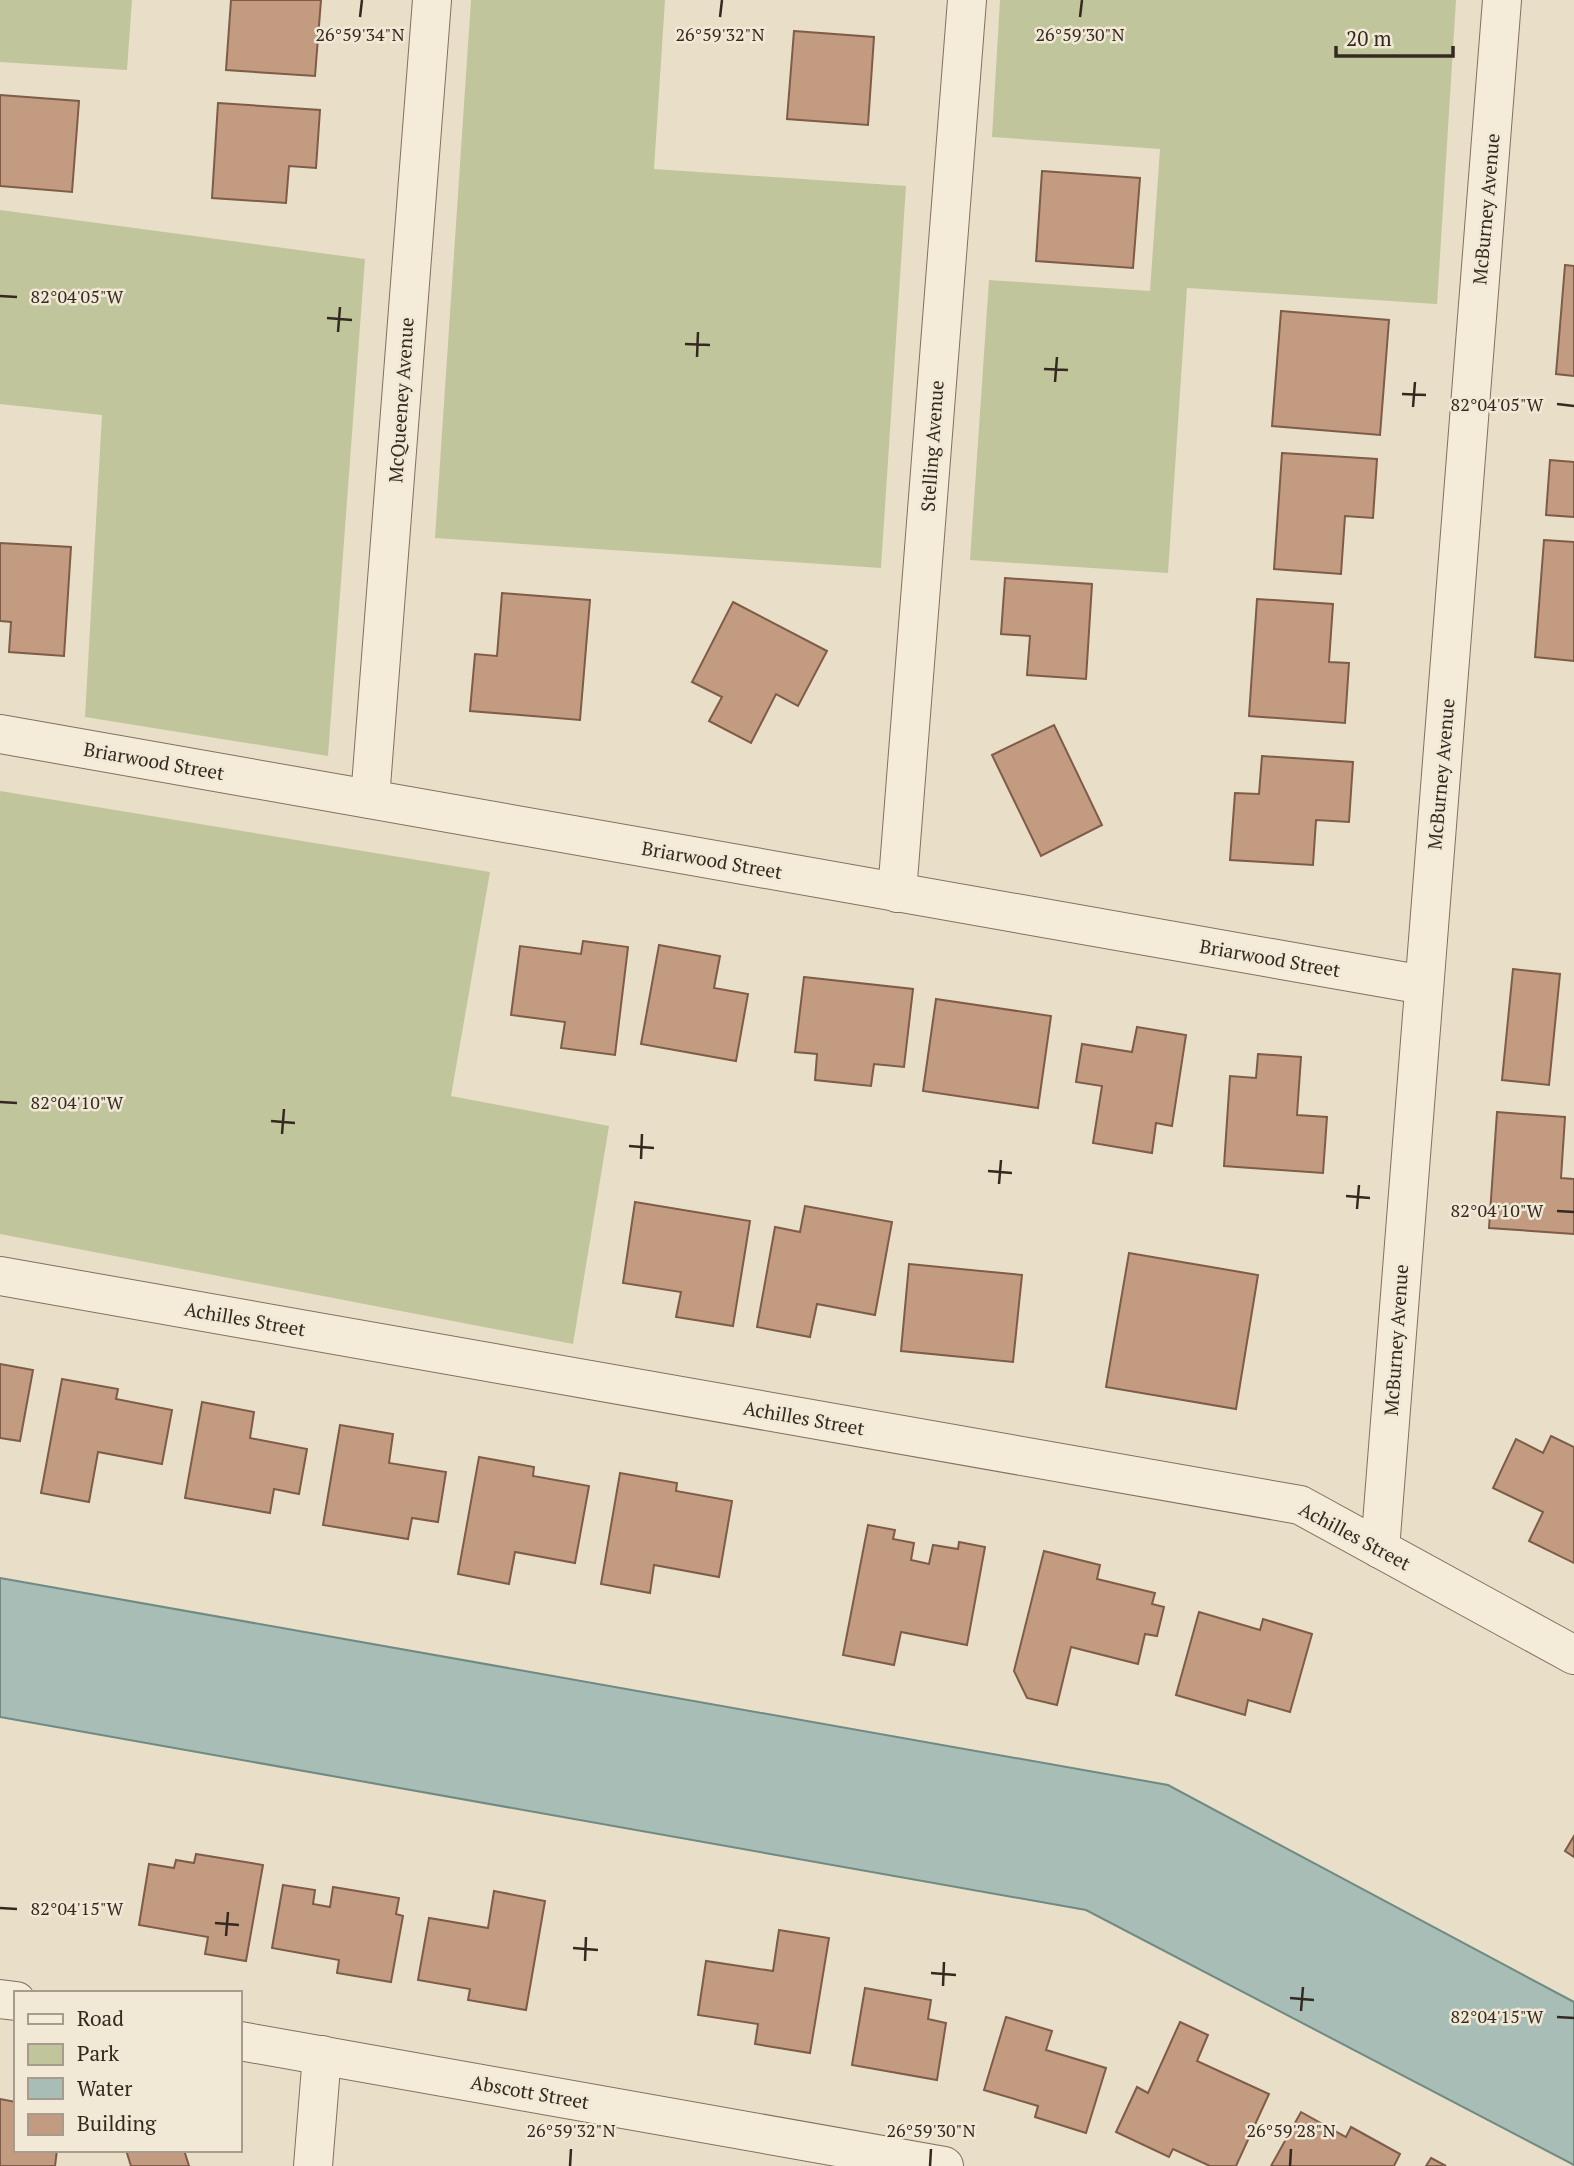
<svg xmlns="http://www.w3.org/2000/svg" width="1574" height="2166" font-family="'PT Serif',serif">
	<rect width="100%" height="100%" fill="#e9dec7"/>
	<g fill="#c1c59c">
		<polygon points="0,0 132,0 127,70 0,62"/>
		<polygon points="471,0 665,0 654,169 906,186 881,568 435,538"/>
		<polygon points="1000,0 1456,0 1437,304 1187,288 1168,573 970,560 989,280 1150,291 1160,149 992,137"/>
		<polygon points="0,210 365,259 328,756 85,717 102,415 0,404"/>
		<polygon points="0,791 490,872 451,1096 609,1126 573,1344 0,1234"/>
	</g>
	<polygon fill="#a7bdb6" stroke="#6f8a83" stroke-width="2" points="0,1578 1168,1785 1574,2002 1574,2165 1086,1910 0,1717"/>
	<g fill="#c29b81" stroke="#7e5c47" stroke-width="2">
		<polygon points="231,0 321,0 315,76 226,70"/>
		<polygon points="794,31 874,37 868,125 787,119"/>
		<polygon points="0,95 79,101 72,192 0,186"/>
		<polygon points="218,103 320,110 316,168 289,166 286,203 212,198"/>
		<polygon points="1042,171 1140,178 1133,268 1036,261"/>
		<polygon points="1565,265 1574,266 1574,376 1556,374"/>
		<polygon points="1281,311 1389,320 1380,435 1272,426"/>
		<polygon points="1282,453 1377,459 1373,518 1345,516 1341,574 1274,569"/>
		<polygon points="1550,460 1574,462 1574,517 1546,515"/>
		<polygon points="1544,540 1574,542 1574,661 1535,657"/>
		<polygon points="0,543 71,547 64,656 9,652 11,622 0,621"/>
		<polygon points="1005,578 1092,584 1086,679 1027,675 1030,636 1001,634"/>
		<polygon points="502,593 590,600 580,720 470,711 475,654 497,656"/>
		<polygon points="1257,599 1333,604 1329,662 1349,663 1345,723 1249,716"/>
		<polygon points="733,602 827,651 798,706 776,694 751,743 709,721 722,697 692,682"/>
		<polygon points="1054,725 1102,825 1041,856 992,755"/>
		<polygon points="1262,756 1353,762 1349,822 1316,820 1313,865 1230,860 1235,793 1259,794"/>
		<polygon points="583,941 628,947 615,1055 561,1048 565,1022 511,1015 520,946 581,954"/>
		<polygon points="659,945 720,956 714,988 748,994 736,1061 641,1044"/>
		<polygon points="1513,969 1560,974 1549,1085 1502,1080"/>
		<polygon points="804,977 913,989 904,1067 874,1064 871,1086 815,1080 817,1054 795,1052"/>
		<polygon points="936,999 1051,1016 1038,1108 923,1091"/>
		<polygon points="1137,1027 1186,1035 1172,1126 1156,1123 1152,1153 1093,1143 1102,1086 1076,1082 1082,1044 1132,1052"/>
		<polygon points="1258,1054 1301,1057 1297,1115 1327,1117 1323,1173 1224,1166 1230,1076 1256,1078"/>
		<polygon points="1497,1112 1565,1117 1561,1178 1574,1179 1574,1234 1489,1228"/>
		<polygon points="635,1202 750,1221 733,1326 676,1317 681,1292 623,1283"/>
		<polygon points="805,1206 892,1222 875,1315 817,1304 810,1337 757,1327 775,1227 800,1232"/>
		<polygon points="1129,1253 1258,1275 1236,1409 1106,1387"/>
		<polygon points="909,1264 1022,1275 1013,1362 901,1351"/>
		<polygon points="0,1364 33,1370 20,1441 0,1438"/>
		<polygon points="62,1379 118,1389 116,1399 172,1410 162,1464 98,1452 89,1502 41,1493"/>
		<polygon points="202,1402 254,1412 250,1438 307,1449 299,1494 274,1489 270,1513 185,1498"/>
		<polygon points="340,1425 393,1434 389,1463 446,1472 438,1522 412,1518 408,1539 323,1525"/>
		<polygon points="1551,1436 1574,1447 1574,1563 1529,1541 1543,1512 1493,1488 1516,1439 1543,1453"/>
		<polygon points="479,1457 534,1467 533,1476 589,1486 575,1563 515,1552 509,1584 458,1574"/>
		<polygon points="620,1473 677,1483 676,1491 732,1501 719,1577 654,1565 650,1593 601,1584"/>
		<polygon points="868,1525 895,1530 893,1539 914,1543 911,1560 929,1564 933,1545 958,1549 959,1542 985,1547 967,1645 901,1632 894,1665 843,1655"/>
		<polygon points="1044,1551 1100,1565 1097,1579 1155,1593 1152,1604 1164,1607 1157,1636 1145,1634 1138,1664 1071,1647 1057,1705 1027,1698 1014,1671"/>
		<polygon points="1199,1612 1260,1630 1263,1619 1312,1634 1290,1712 1248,1700 1245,1715 1176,1695"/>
		<polygon points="1574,1836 1574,1857 1565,1851"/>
		<polygon points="196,1854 263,1865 246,1961 205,1954 208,1937 139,1925 149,1864 174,1868 176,1860 194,1863"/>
		<polygon points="283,1885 315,1890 313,1904 330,1907 333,1887 399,1898 396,1914 403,1916 391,1982 337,1973 339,1960 272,1948"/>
		<polygon points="494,1891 545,1901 526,2010 468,2000 470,1989 418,1980 429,1918 488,1928"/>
		<polygon points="779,1930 829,1938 810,2053 755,2044 758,2024 698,2015 706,1961 773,1971"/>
		<polygon points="865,1988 931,2000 928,2019 946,2023 937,2080 852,2065"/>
		<polygon points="1006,2017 1052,2031 1046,2050 1106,2068 1086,2133 1035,2117 1038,2106 984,2090"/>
		<polygon points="1180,2022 1208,2035 1197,2061 1269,2094 1236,2166 1210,2166 1173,2149 1169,2157 1116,2132 1137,2087 1148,2093"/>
		<polygon points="0,2099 16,2102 16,2150 57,2150 55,2166 0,2166"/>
		<polygon points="1301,2112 1346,2137 1351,2127 1400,2154 1394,2166 1271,2166"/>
		<polygon points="126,2150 184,2150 189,2166 131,2166"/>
		<polygon points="1431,2158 1446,2166 1426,2166"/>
	</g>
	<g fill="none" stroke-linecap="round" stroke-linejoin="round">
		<g stroke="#82705e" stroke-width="40">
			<g id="minor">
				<polyline points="0,734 1424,985"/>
				<polyline points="370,799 432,0"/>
				<polyline points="897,893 967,0"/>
				<polyline points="0,1276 1300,1505 1574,1655"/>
				<polyline points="1380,1549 1502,0"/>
				<polyline points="0,1999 16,2001"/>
				<polyline points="240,2041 944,2166"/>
				<polyline points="313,2166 322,2055"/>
			</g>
		</g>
		<use href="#minor" stroke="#f4ebd9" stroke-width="38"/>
	</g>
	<path fill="none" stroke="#342920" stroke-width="2.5" d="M360,17L362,0M720,17L722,0M1080,17L1082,0M0,296L17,297M327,318L352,320M338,332L340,307M685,344L710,345M697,357L698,332M1044,369L1068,370M1055,382L1057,357M1402,394L1426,395M1557,404L1574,406M1413,407L1415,382M0,1102L17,1103M271,1121L295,1123M282,1134L284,1109M629,1146L654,1148M641,1159L642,1134M988,1171L1012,1173M999,1184L1001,1160M1346,1196L1370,1198M1357,1209L1359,1185M1557,1211L1574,1212M0,1908L17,1909M215,1923L239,1925M226,1936L228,1912M573,1948L598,1950M585,1961L586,1937M931,1973L956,1975M943,1986L944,1962M1290,1998L1314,2000M1301,2011L1303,1987M1557,2017L1574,2018M570,2166L571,2149M930,2166L931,2149M1290,2166L1291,2149"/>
	<g text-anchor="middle" stroke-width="5" stroke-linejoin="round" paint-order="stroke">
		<g font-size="19" fill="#342920" stroke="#f1e8d5">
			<text transform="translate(1486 209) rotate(-85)" y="7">McBurney Avenue</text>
			<text transform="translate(401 400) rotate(-86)" y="7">McQueeney Avenue</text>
			<text transform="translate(932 446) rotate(-86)" y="7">Stelling Avenue</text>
			<text transform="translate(154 761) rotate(10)" y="7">Briarwood Street</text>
			<text transform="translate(1441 774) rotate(-85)" y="7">McBurney Avenue</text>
			<text transform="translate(712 860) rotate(10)" y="7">Briarwood Street</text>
			<text transform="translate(1270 958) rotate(10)" y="7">Briarwood Street</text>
			<text transform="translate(245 1319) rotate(10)" y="7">Achilles Street</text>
			<text transform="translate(1396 1340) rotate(-86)" y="7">McBurney Avenue</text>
			<text transform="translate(804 1418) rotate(10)" y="7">Achilles Street</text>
			<text transform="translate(1355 1536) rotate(28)" y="7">Achilles Street</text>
			<text transform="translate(530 2092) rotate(10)" y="7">Abscott Street</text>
		</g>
	</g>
	<g font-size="18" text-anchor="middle" fill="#342920" stroke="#f1e8d5" stroke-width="5" stroke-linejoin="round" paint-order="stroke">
		<text x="360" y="41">26°59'34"N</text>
		<text x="720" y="41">26°59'32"N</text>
		<text x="1080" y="41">26°59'30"N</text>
		<text x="77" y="303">82°04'05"W</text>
		<text x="1497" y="411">82°04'05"W</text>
		<text x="77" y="1109">82°04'10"W</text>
		<text x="1497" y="1217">82°04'10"W</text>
		<text x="77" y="1915">82°04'15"W</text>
		<text x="1497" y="2023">82°04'15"W</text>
		<text x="571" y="2137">26°59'32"N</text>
		<text x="931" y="2137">26°59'30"N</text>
		<text x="1291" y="2137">26°59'28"N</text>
	</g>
	<rect x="14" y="1991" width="228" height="161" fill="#f1e8d5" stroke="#a59c8d" stroke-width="2"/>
	<rect x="28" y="2014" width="35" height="10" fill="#f4ebd9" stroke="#a59c8d" stroke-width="2"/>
	<text x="77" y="2026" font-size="21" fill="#342920">Road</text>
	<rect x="28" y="2044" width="35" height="21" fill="#c1c59c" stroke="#a59c8d" stroke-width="2"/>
	<text x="77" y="2061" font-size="21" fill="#342920">Park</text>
	<rect x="28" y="2078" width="35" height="21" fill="#a7bdb6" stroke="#a59c8d" stroke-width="2"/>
	<text x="77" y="2096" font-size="21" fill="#342920">Water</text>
	<rect x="28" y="2114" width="35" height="21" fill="#c29b81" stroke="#a59c8d" stroke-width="2"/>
	<text x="77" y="2131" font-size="21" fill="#342920">Building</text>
	<path d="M1336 46v10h117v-10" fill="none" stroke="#342920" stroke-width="3.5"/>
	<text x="1346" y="46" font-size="21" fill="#342920" stroke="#f1e8d5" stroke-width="5" paint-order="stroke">20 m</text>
</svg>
